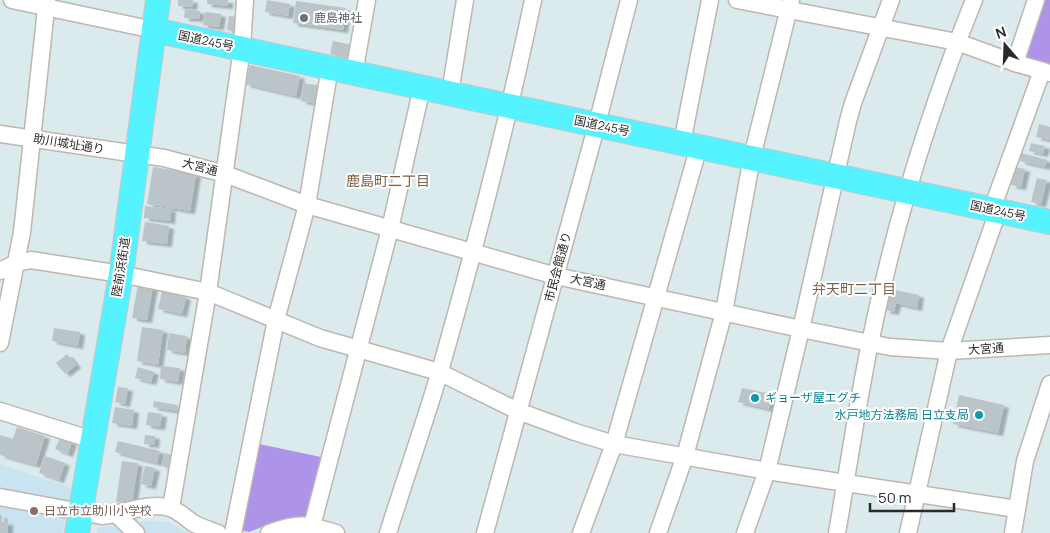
<svg xmlns="http://www.w3.org/2000/svg" width="1050" height="533" font-family="Manrope,'Noto Sans JP',sans-serif">
	<defs>
		<filter id="shadow"><feDropShadow dx="5" dy="3" stdDeviation="1" flood-color="#0004"/></filter>
	</defs>
	<rect width="100%" height="100%" fill="#dbeaed"/>
	<g fill="#c9e4f0">
		<polygon points="0,464 71,488 63,533 0,533"/>
		<polygon points="146,521 169,522 188,533 97,533 98,528"/>
	</g>
	<g fill="#ad94e8">
		<polygon points="1040,0 1050,0 1050,65 1028,59 1024,47"/>
		<polygon points="259,444 321,457 306,516 286,518 249,532 238,530"/>
	</g>
	<g fill="#bbc5c9" filter="url(#shadow)">
		<polygon points="178,0 193,0 192,7 178,6"/>
		<polygon points="207,0 228,0 228,6 207,4"/>
		<polygon points="267,0 290,4 288,16 265,12"/>
		<polygon points="296,1 346,8 343,30 293,23"/>
		<polygon points="185,9 200,11 199,19 184,18"/>
		<polygon points="205,12 221,14 219,27 203,25"/>
		<polygon points="229,16 239,17 237,32 227,30"/>
		<polygon points="333,41 352,45 350,58 330,54"/>
		<polygon points="250,65 300,76 296,96 245,84"/>
		<polygon points="304,83 322,86 319,104 301,101"/>
		<polygon points="1039,124 1050,127 1050,140 1036,137"/>
		<polygon points="1031,143 1045,146 1043,154 1029,151"/>
		<polygon points="1022,153 1047,160 1045,167 1020,161"/>
		<polygon points="153,167 196,174 190,211 147,204"/>
		<polygon points="1015,167 1025,169 1021,187 1011,185"/>
		<polygon points="1037,178 1047,180 1041,204 1031,202"/>
		<polygon points="145,206 171,209 170,221 144,218"/>
		<polygon points="145,222 169,226 167,244 142,241"/>
		<polygon points="138,284 153,286 147,320 132,318"/>
		<polygon points="890,289 919,295 917,308 896,303 894,312 885,310"/>
		<polygon points="162,291 186,297 182,314 158,309"/>
		<polygon points="142,327 163,330 158,365 137,361"/>
		<polygon points="54,328 80,332 78,346 52,341"/>
		<polygon points="169,333 187,336 185,353 167,350"/>
		<polygon points="67,354 76,365 65,374 56,363"/>
		<polygon points="161,366 180,368 178,382 160,379"/>
		<polygon points="138,367 154,372 151,382 135,378"/>
		<polygon points="118,387 128,388 125,404 115,402"/>
		<polygon points="742,388 772,394 769,409 738,402"/>
		<polygon points="959,395 1004,405 998,433 953,424"/>
		<polygon points="154,401 178,405 177,411 153,407"/>
		<polygon points="115,407 134,410 132,426 112,423"/>
		<polygon points="148,412 162,414 160,427 146,425"/>
		<polygon points="17,427 45,436 36,465 0,455 0,435 13,439"/>
		<polygon points="145,435 155,436 154,445 144,444"/>
		<polygon points="60,438 72,442 68,454 55,449"/>
		<polygon points="118,441 160,451 157,463 115,452"/>
		<polygon points="165,453 173,455 170,468 162,466"/>
		<polygon points="45,456 65,463 59,480 39,473"/>
		<polygon points="122,461 138,463 132,504 116,502"/>
		<polygon points="145,466 155,468 151,486 141,484"/>
		<polygon points="0,515 2,515 2,522 8,522 8,533 0,533"/>
	</g>
	<g fill="none" stroke-linecap="round" stroke-linejoin="round">
		<g stroke="#bfb6af" stroke-width="19">
			<g id="minor">
				<polyline points="12,0 154,30"/>
				<polyline points="737,0 957,42 1015,63 1050,73"/>
				<polyline points="1015,63 1036,0"/>
				<polyline points="354,73 367,0"/>
				<polyline points="450,93 465,0"/>
				<polyline points="0,134 164,158 225,174 307,205 556,276 801,329 890,347 949,351 1050,345"/>
				<polyline points="682,143 710,0"/>
				<polyline points="992,209 1042,71"/>
				<polyline points="0,271 16,263 31,260 121,274 208,292 320,338 439,372 518,411 575,432 614,444 767,471 1017,509"/>
				<polyline points="0,343 22,232 47,0"/>
				<polyline points="0,411 93,440"/>
				<path d="M0,497L102,516C122,514 152,501 170,508C179,511 186,518 193,523C200,527 210,530 218,533"/>
				<polyline points="171,508 208,292 242,48 245,0"/>
				<polyline points="117,515 136,533"/>
				<polyline points="312,526 390,229 422,87"/>
				<polyline points="233,533 276,320 307,205 330,67"/>
				<path d="M269,533C298,522 307,524 336,533"/>
				<path d="M388,533C405,479 424,425 440,371C475,248 507,125 533,0"/>
				<polyline points="485,533 597,124 629,0"/>
				<polyline points="581,533 614,444 699,146"/>
				<polyline points="658,533 685,456 724,312 752,157 791,0"/>
				<polyline points="745,533 767,471 801,329 848,121 853,103 891,0"/>
				<path d="M837,533C848,470 857,406 870,343C894,226 929,111 974,0"/>
				<polyline points="908,533 949,351 998,211"/>
				<polyline points="1013,533 1025,461 1050,384"/>
			</g>
		</g>
		<g stroke="#c8c8c8" stroke-width="26">
			<g id="highway">
				<polyline points="154,30 1050,222"/>
				<polyline points="77,533 121,274 158,0"/>
			</g>
		</g>
		<use href="#minor" stroke="#fff" stroke-width="16"/>
		<use href="#highway" stroke="#55f2ff" stroke-width="24"/>
	</g>
	<circle fill="#6b7280" stroke="#fff" stroke-width="2" cx="304" cy="18" r="5"/>
	<g fill="#0f9aa8" stroke="#fff" stroke-width="2">
		<circle cx="755" cy="398" r="5"/>
		<circle cx="979" cy="415" r="5"/>
	</g>
	<circle fill="#8d6e63" stroke="#fff" stroke-width="2" cx="34" cy="511" r="5"/>
	<g text-anchor="middle" stroke-width="4" stroke-linejoin="round" paint-order="stroke">
		<g font-size="12" fill="#5b616d" stroke="#fff" text-anchor="start">
			<text x="314" y="22">鹿島神社</text>
		</g>
		<g font-size="12" fill="#2a2a2a" stroke="#fff">
			<text transform="translate(206 41) rotate(12)" y="4">国道245号</text>
			<text transform="translate(602 126) rotate(12)" y="4">国道245号</text>
			<text transform="translate(69 144) rotate(9)" y="4">助川城址通り</text>
			<text transform="translate(200 167) rotate(15)" y="4">大宮通</text>
			<text transform="translate(998 211) rotate(12)" y="4">国道245号</text>
			<text transform="translate(121 267) rotate(-81)" y="4">陸前浜街道</text>
			<text transform="translate(558 267) rotate(-75)" y="4">市民会館通り</text>
			<text transform="translate(588 282) rotate(12)" y="4">大宮通</text>
			<text transform="translate(986 349) rotate(-4)" y="4">大宮通</text>
		</g>
		<g font-size="12" fill="#0d838f" stroke="#fff" text-anchor="start">
			<text x="765" y="402">ギョーザ屋エグチ</text>
			<text x="969" y="419" text-anchor="end">水戸地方法務局 日立支局</text>
		</g>
		<g font-size="12" fill="#785e54" stroke="#fff" text-anchor="start">
			<text x="44" y="515">日立市立助川小学校</text>
		</g>
		<g font-size="14" fill="#7e6147" stroke="#fff">
			<text x="388" y="186">鹿島町二丁目</text>
			<text x="854" y="294">弁天町二丁目</text>
		</g>
	</g>
	<g transform="translate(1005 45) rotate(341)" stroke="#ffffff" stroke-width="4" paint-order="stroke">
	<path d="M0-4L9 19L0 12L-9 19Z" fill="#2a2a2a"/>
	<text y="-8" font-size="14" font-weight="bold" text-anchor="middle" fill="#2a2a2a">N</text>
	</g>
	<path d="M870 503v8h84v-8" fill="none" stroke="#2a2a2a" stroke-width="2.5"/>
	<text x="878" y="503" font-size="15" fill="#2a2a2a" stroke="#ffffff" stroke-width="4" paint-order="stroke">50 m</text>
</svg>
